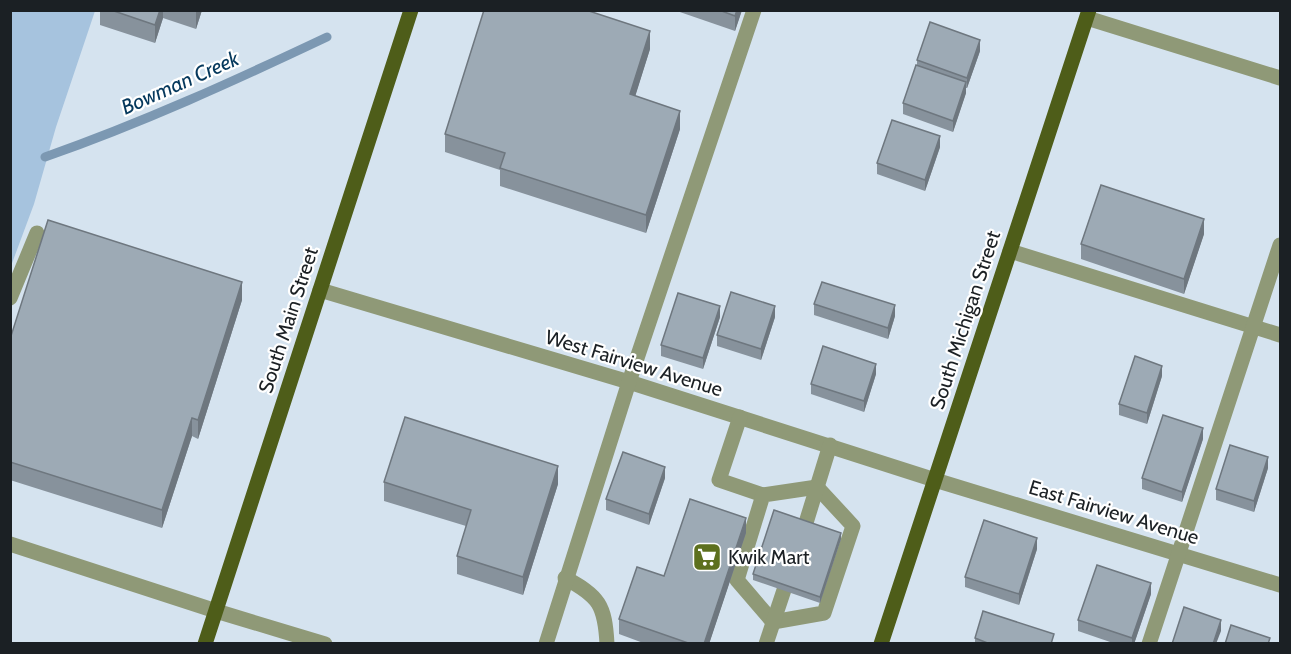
<svg xmlns="http://www.w3.org/2000/svg" width="1291" height="654" font-family="Cabin,sans-serif">
	<rect width="100%" height="100%" fill="#d5e3ef"/>
	<polygon fill="#a6c3de" points="11,10 95,11 56,127 34,204 11,266"/>
	<g fill="none" stroke-linecap="round" stroke-linejoin="round">
		<path stroke="#7c98b2" stroke-width="9" d="M45,157C142,123 234,81 327,37"/>
		<g stroke="#8f9977" stroke-width="15">
			<polyline points="1087,18 1280,78"/>
			<polyline points="1010,251 1280,335"/>
			<polyline points="320,290 629,382 935,480 1280,585"/>
			<polyline points="10,298 37,233"/>
			<polyline points="740,417 719,480 763,495"/>
			<polygon points="817,487 853,526 824,613 773,622 737,580 763,495"/>
			<polyline points="805,526 830,445"/>
			<polyline points="10,544 216,611 325,644"/>
			<path d="M565,578C599,596 605,605 607,644"/>
			<polyline points="546,644 629,382 754,10"/>
			<polyline points="766,644 784,590"/>
			<polyline points="1149,644 1280,245"/>
		</g>
		<g stroke="#4e5d19" stroke-width="15">
			<polyline points="205,644 411,10"/>
			<polyline points="881,644 1089,10"/>
		</g>
	</g>
	<g fill="#87929c">
		<polygon points="100,10 202,10 196,29 163,18 155,43 100,25"/>
		<polygon points="674,10 742,10 735,31"/>
		<polygon points="650,49 635,96 680,129 646,233 500,186 500,170 445,152 445,134"/>
		<polygon points="980,51 967,88 966,88 966,93 953,132 903,114 903,103 917,66 917,60"/>
		<polygon points="940,147 925,191 877,174 877,163"/>
		<polygon points="1204,234 1184,294 1081,259 1081,244"/>
		<polygon points="242,300 198,439 192,436 162,528 10,480 10,339"/>
		<polygon points="814,304 895,316 888,339 814,315"/>
		<polygon points="720,317 703,369 661,356 661,345"/>
		<polygon points="775,317 761,360 717,346 717,335"/>
		<polygon points="876,374 864,412 811,394 811,384"/>
		<polygon points="1162,376 1147,424 1119,415 1119,404"/>
		<polygon points="1203,439 1182,502 1142,489 1142,478"/>
		<polygon points="1268,468 1254,512 1216,500 1216,489"/>
		<polygon points="665,478 649,525 606,510 606,499"/>
		<polygon points="384,482 558,484 523,595 457,574 457,556 466,526 384,501"/>
		<polygon points="746,533 709,644 646,644 619,634 619,619 664,576"/>
		<polygon points="841,539 820,603 753,580 753,574"/>
		<polygon points="1037,549 1019,605 965,587 965,577"/>
		<polygon points="1151,594 1134,644 1116,644 1078,631 1078,620"/>
		<polygon points="975,638 1054,644 975,644"/>
	</g>
	<g fill="#6e777f">
		<polygon points="160,10 163,10 163,18 155,43 155,25"/>
		<polygon points="202,10 196,29 196,11"/>
		<polygon points="737,10 742,10 735,31 735,16"/>
		<polygon points="650,31 650,49 630,113 630,94"/>
		<polygon points="980,40 980,51 967,88 967,78"/>
		<polygon points="966,82 966,93 953,132 953,121"/>
		<polygon points="680,111 680,129 646,233 646,215"/>
		<polygon points="940,136 940,147 925,191 925,180"/>
		<polygon points="1204,219 1204,234 1184,294 1184,279"/>
		<polygon points="242,282 242,300 198,439 198,420"/>
		<polygon points="895,305 895,316 888,339 888,328"/>
		<polygon points="720,306 720,317 703,369 703,358"/>
		<polygon points="775,306 775,317 761,360 761,349"/>
		<polygon points="876,364 876,374 864,412 864,401"/>
		<polygon points="1162,366 1162,376 1147,424 1147,413"/>
		<polygon points="192,418 192,436 162,528 162,510"/>
		<polygon points="1203,428 1203,439 1182,502 1182,492"/>
		<polygon points="1268,457 1268,468 1254,512 1254,501"/>
		<polygon points="558,466 558,484 523,595 523,577"/>
		<polygon points="665,467 665,478 649,525 649,514"/>
		<polygon points="746,518 746,533 709,644 704,644"/>
		<polygon points="841,533 841,539 820,603 820,597"/>
		<polygon points="1037,538 1037,549 1019,605 1019,594"/>
		<polygon points="1151,583 1151,594 1134,644 1132,644 1132,638"/>
		<polygon points="1221,620 1221,631 1216,644 1213,644"/>
	</g>
	<g fill="#9daab5" stroke="#6e777f" stroke-width="1.5">
		<polygon points="111,10 160,10 155,25"/>
		<polygon points="484,10 586,10 650,31 630,94 680,111 646,215 500,168 505,153 445,134"/>
		<polygon points="719,10 737,10 735,16"/>
		<polygon points="930,22 980,40 967,78 917,60"/>
		<polygon points="916,65 966,82 953,121 903,103"/>
		<polygon points="892,120 940,136 925,180 877,163"/>
		<polygon points="1101,185 1204,219 1184,279 1081,244"/>
		<polygon points="48,220 242,282 198,420 192,418 162,510 10,462 10,339"/>
		<polygon points="822,282 895,305 888,328 814,304"/>
		<polygon points="731,292 775,306 761,349 717,335"/>
		<polygon points="678,293 720,306 703,358 661,345"/>
		<polygon points="823,346 876,364 864,401 811,384"/>
		<polygon points="1135,356 1162,366 1147,413 1119,404"/>
		<polygon points="1163,415 1203,428 1182,492 1142,478"/>
		<polygon points="405,417 558,466 523,577 457,556 471,510 384,482"/>
		<polygon points="1230,445 1268,457 1254,501 1216,489"/>
		<polygon points="623,452 665,467 649,514 606,499"/>
		<polygon points="690,499 746,518 704,644 691,644 619,619 637,567 664,576"/>
		<polygon points="774,510 841,533 820,597 753,574"/>
		<polygon points="984,520 1037,538 1019,594 965,577"/>
		<polygon points="1097,565 1151,583 1132,638 1078,620"/>
		<polygon points="1184,607 1221,620 1213,644 1172,644"/>
		<polygon points="983,611 1054,634 1051,644 990,644 975,638"/>
		<polygon points="1231,625 1270,638 1268,644 1225,644"/>
	</g>
	<defs>
		<g id="supermarket-square" transform="scale(1.5)"><rect x="-9" y="-9" width="18" height="18" rx="4" fill="#5d701e" stroke="#fff"/><path d="M-6-5.5h2.5l.6 2H6L4.5 2H-2.5L-4.4-4H-6ZM-1.5 3.2a1.3 1.3 0 1 0 .1 0ZM3 3.2a1.3 1.3 0 1 0 .1 0Z" fill="#fff"/></g>
	</defs>
	<g fill-rule="evenodd">
		<use href="#supermarket-square" x="707" y="557"/>
	</g>
	<g text-anchor="middle" stroke-width="4.5" stroke-linejoin="round" paint-order="stroke">
		<g font-size="20" fill="#1b2024" stroke="#fff">
			<text transform="translate(288 320) rotate(-72)" y="7">South Main Street</text>
			<text transform="translate(965 320) rotate(-72)" y="7">South Michigan Street</text>
			<text transform="translate(634 363) rotate(17)" y="7">West Fairview Avenue</text>
			<text transform="translate(1114 512) rotate(17)" y="7">East Fairview Avenue</text>
		</g>
		<g font-size="20" fill="#1b2024" stroke="#fff" text-anchor="start">
			<text x="728" y="564">Kwik Mart</text>
		</g>
		<g font-size="21" font-style="italic" fill="#05385c" stroke="#fff">
			<text transform="translate(180 83) rotate(-24)" y="7">Bowman Creek</text>
		</g>
	</g>
	<rect width="1291" height="654" fill="none" stroke="#1b2024" stroke-width="24"/>
</svg>
